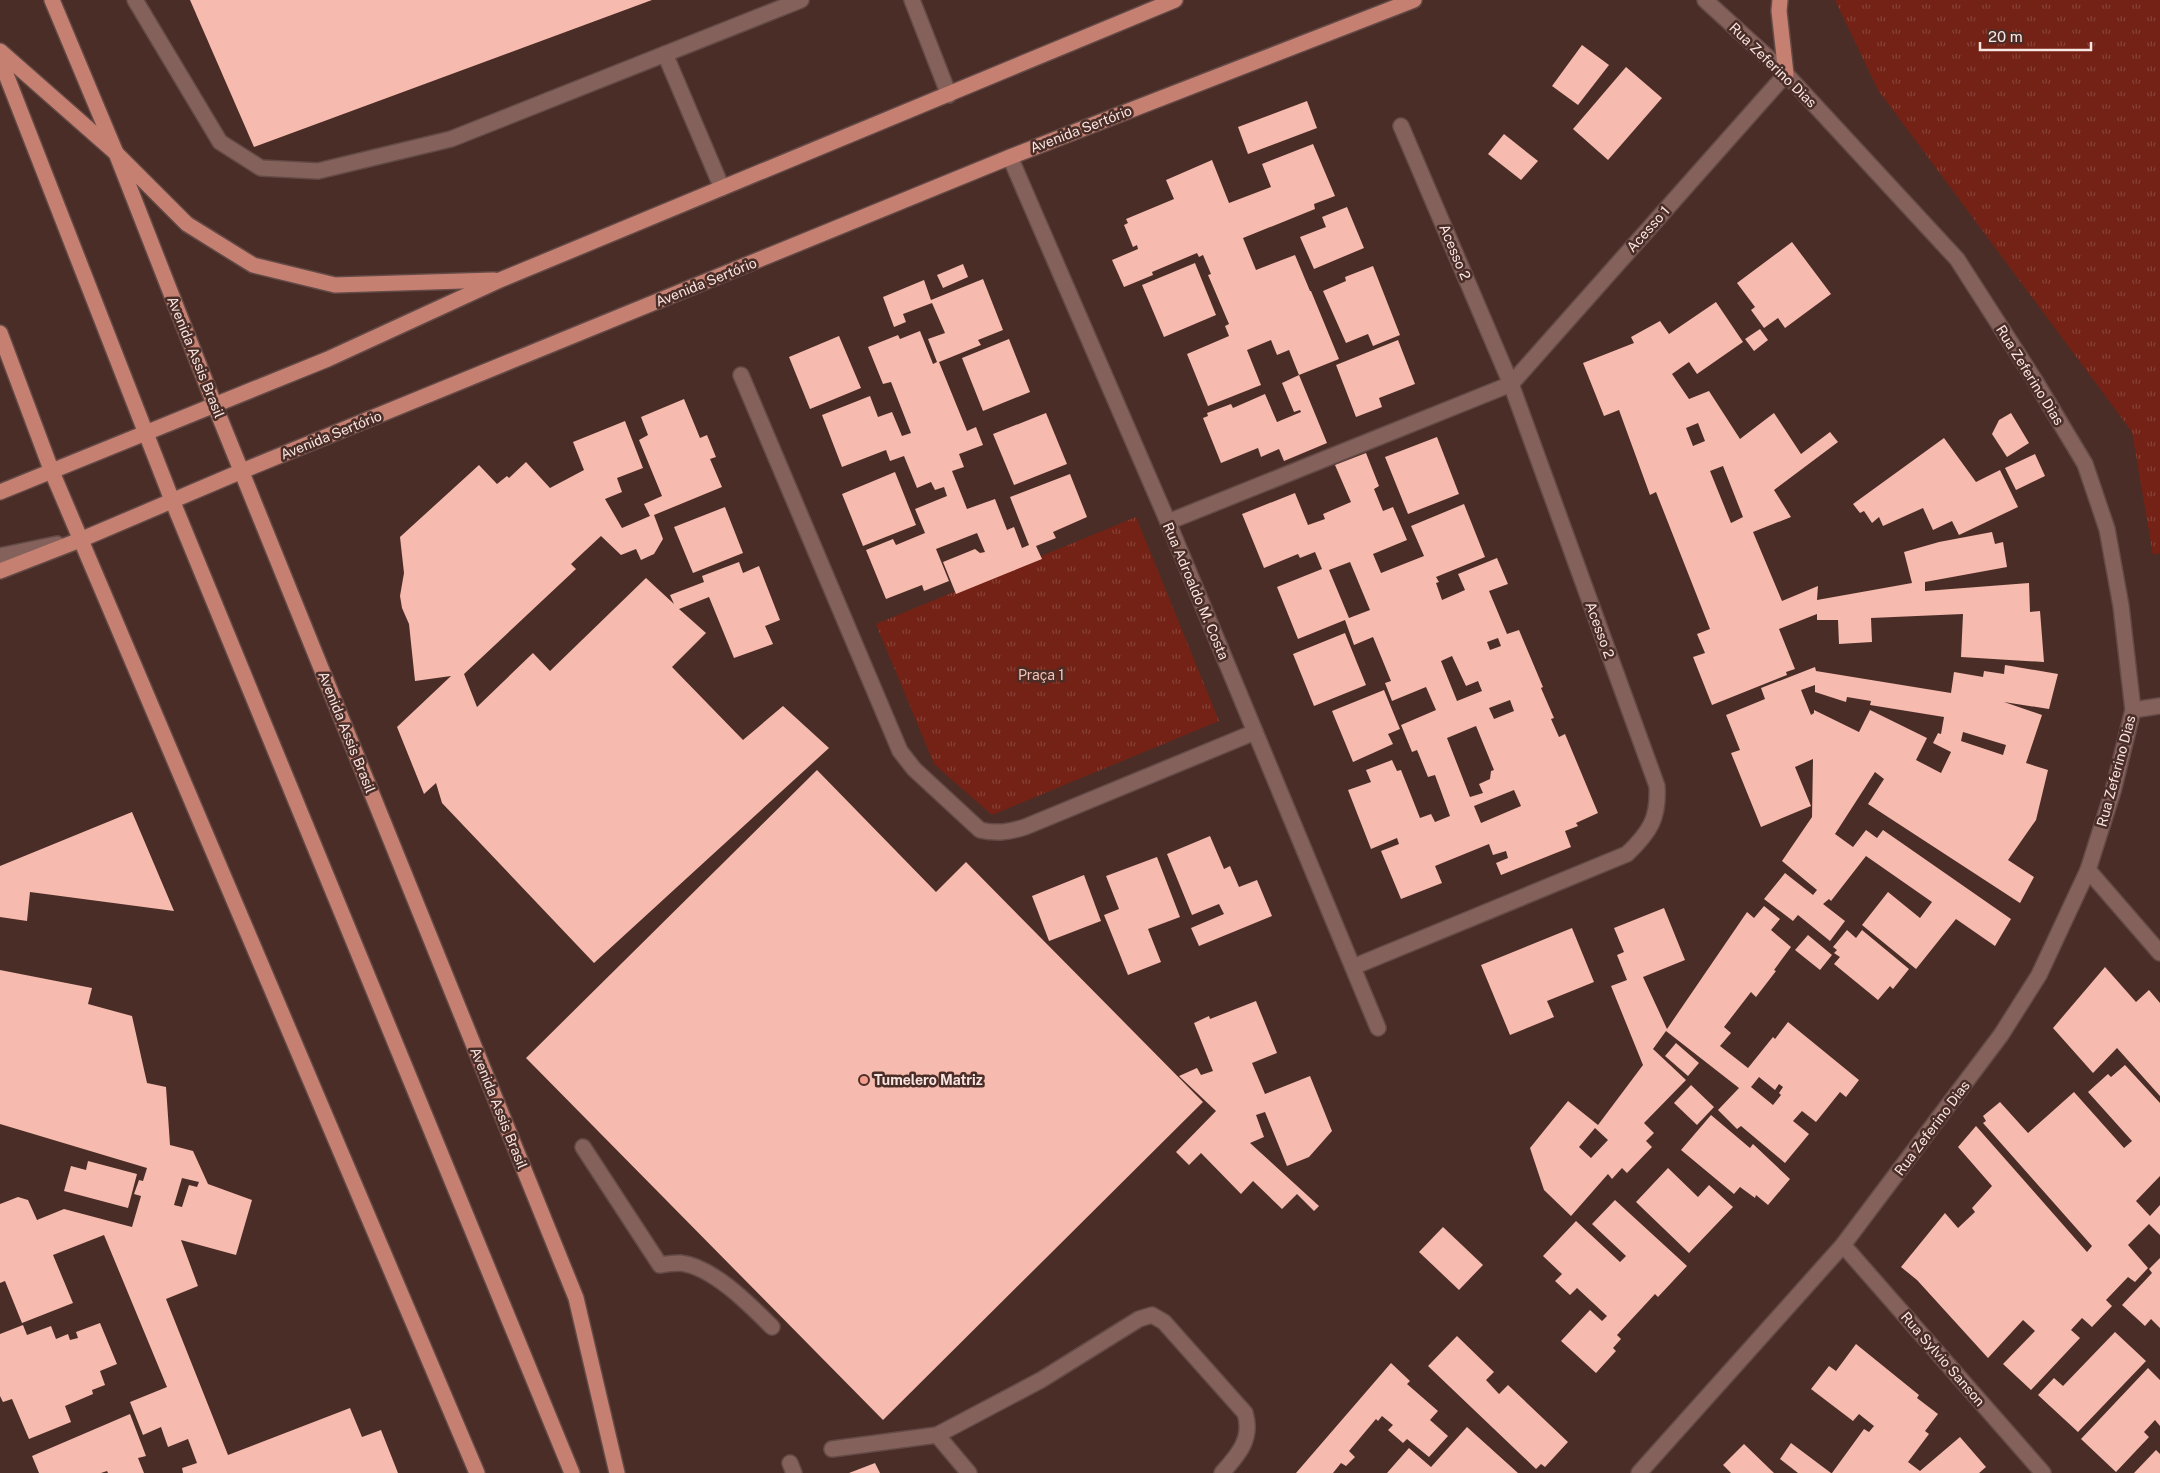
<svg xmlns="http://www.w3.org/2000/svg" width="2160" height="1473" font-family="'Public Sans',sans-serif">
	<defs>
		<pattern id="grass-tufts" width="24" height="20" patternUnits="userSpaceOnUse" patternTransform="scale(1.25)"><rect width="24" height="20" fill="#732215"/><path d="M3 7l-1-3M5 7V3M7 7l1-3M15 17l-1-3M17 17v-4M19 17l1-3" fill="none" stroke="#884237"/></pattern>
	</defs>
	<rect width="100%" height="100%" fill="#4a2d27"/>
	<g fill="url(#grass-tufts)">
		<polygon points="1835,0 2160,0 2160,553 2153,555 2132,432 1878,90"/>
		<polygon points="1136,517 1219,721 992,815 934,764 876,624"/>
	</g>
	<g fill="#f6baae" fill-rule="evenodd">
		<polygon points="190,0 652,0 254,147"/>
		<polygon points="1582,45 1609,65 1578,105 1552,86"/>
		<polygon points="1626,67 1662,98 1608,160 1573,129"/>
		<polygon points="1307,101 1317,128 1248,154 1238,127"/>
		<polygon points="1504,134 1538,161 1521,180 1488,154"/>
		<polygon points="1313,144 1335,196 1314,204 1315,209 1243,238 1256,270 1295,255 1310,291 1311,291 1339,359 1299,375 1327,443 1284,461 1279,449 1261,457 1258,448 1221,463 1203,418 1208,416 1207,413 1231,404 1233,408 1265,394 1277,422 1301,412 1300,410 1294,412 1282,383 1299,375 1289,350 1277,355 1271,340 1247,350 1261,385 1208,406 1187,354 1229,336 1225,326 1229,324 1208,275 1211,274 1203,255 1199,257 1197,253 1152,272 1153,275 1124,287 1112,260 1138,249 1137,245 1133,247 1124,225 1128,223 1126,219 1174,199 1166,180 1212,160 1229,203 1271,187 1262,164"/>
		<polygon points="1347,207 1364,248 1314,269 1300,237 1326,227 1322,217"/>
		<polygon points="1792,242 1831,294 1785,328 1778,318 1764,328 1751,310 1755,307 1737,283"/>
		<polygon points="1195,263 1216,315 1164,337 1142,285"/>
		<polygon points="963,264 968,277 943,288 937,275"/>
		<polygon points="1373,266 1400,335 1373,346 1368,334 1346,343 1323,291 1346,281 1345,277"/>
		<polygon points="983,279 1003,330 978,340 981,345 939,362 967,431 976,427 983,445 959,454 964,467 952,471 967,509 995,499 1007,530 1014,527 1022,548 1029,545 1010,497 1070,474 1087,517 1053,532 1056,538 1036,546 1042,559 956,594 943,562 975,549 980,553 985,552 977,533 936,549 949,581 924,591 922,585 886,599 866,550 893,539 896,545 925,533 915,509 947,496 944,487 935,490 931,482 917,488 904,456 890,461 886,450 842,467 822,415 870,396 878,417 892,412 902,436 911,433 891,382 883,384 868,347 898,335 900,339 920,331 933,364 937,362 928,339 945,333 932,303 903,314 906,322 894,327 883,297 924,280 931,300"/>
		<path d="M1716,302L1743,342L1697,374L1689,362L1672,374L1689,399L1709,391L1740,439L1774,413L1801,454L1830,432L1838,442L1774,490L1791,517L1753,532L1782,601L1818,586L1817,600L1912,583L1904,552L1939,542L1992,532L1995,544L2003,542L2007,567L1925,582V591L2029,583L2030,612L2040,611L2044,662L1961,657L1963,614L1871,618L1872,642L1839,644L1838,620H1817V614L1779,629L1795,669L1786,672L1787,675L1712,705L1693,657L1705,653L1697,634L1710,629L1656,492L1650,495L1619,410L1604,416L1583,363L1634,343L1631,337L1660,321L1669,334ZM1698,423L1705,441L1693,446L1686,428ZM1723,466L1743,517L1731,523L1710,471Z"/>
		<polygon points="1760,329 1768,340 1754,351 1745,339"/>
		<polygon points="839,336 861,388 810,409 789,357"/>
		<polygon points="1009,339 1030,392 983,411 962,358"/>
		<polygon points="1398,340 1415,384 1379,398 1382,407 1356,417 1336,365"/>
		<polygon points="684,399 700,438 707,435 716,457 710,459 722,487 654,515 663,539 654,554 641,560 636,549 621,555 601,536 571,564 576,569 464,674 477,707 533,653 550,671 646,578 674,604 670,595 704,582 702,576 739,562 743,573 759,566 780,620 765,626 773,644 734,658 709,597 679,609 706,633 672,667 743,740 783,706 829,748 594,963 442,803 436,783 424,794 397,727 451,676 415,681 409,624 402,608 400,596 404,573 400,537 479,465 497,484 507,476 509,478 526,462 550,488 584,470 573,442 625,421 643,468 617,478 622,492 605,499 622,528 650,516 644,504 662,496 639,440 648,435 641,417"/>
		<polygon points="1046,413 1067,464 1014,485 993,434"/>
		<polygon points="2011,413 2029,443 2007,457 1992,434 1999,420"/>
		<polygon points="1437,437 1459,494 1408,514 1385,457"/>
		<polygon points="1944,438 1976,482 2000,470 2018,507 1959,535 1952,521 1933,530 1923,508 1883,526 1879,517 1872,523 1864,511 1860,513 1853,504"/>
		<path d="M1366,453L1379,486L1374,489L1383,511L1393,507L1407,540L1373,554L1381,573L1424,556L1411,526L1464,504L1485,557L1436,577L1439,582L1436,583L1442,600L1465,590L1458,574L1497,558L1508,584L1489,591L1507,634L1519,630L1543,687L1541,688L1554,718L1551,719L1559,737L1565,734L1598,813L1576,823L1578,826L1565,831L1571,847L1501,875L1496,863L1508,858L1506,851L1493,855L1489,844L1435,866L1442,883L1401,899L1381,851L1399,844L1397,838L1371,849L1348,790L1371,782L1366,770L1392,760L1397,771L1401,770L1420,818L1431,814L1435,822L1450,816L1435,775L1428,777L1417,750L1412,752L1401,725L1436,710L1426,687L1392,701L1385,683L1391,681L1373,637L1354,645L1345,620L1298,639L1277,587L1322,569L1315,552L1300,558L1298,554L1264,568L1242,514L1295,493L1308,525L1325,519L1323,514L1351,502L1335,465ZM1350,562L1370,610L1349,618L1329,570ZM1498,638L1501,646L1490,650L1487,642ZM1452,656L1466,686L1478,681L1482,691L1457,701L1441,661ZM1510,700L1514,711L1494,719L1489,708ZM1476,726L1494,770L1491,771L1490,779L1479,784L1483,793L1470,797L1447,738ZM1514,790L1521,806L1481,823L1474,806Z"/>
		<polygon points="2035,454 2045,476 2016,490 2005,468"/>
		<polygon points="895,472 916,525 863,546 842,494"/>
		<polygon points="725,507 743,553 693,573 674,527"/>
		<polygon points="1345,633 1366,685 1314,706 1293,654"/>
		<path d="M2005,665L2058,674L2049,709L2004,702L2042,715L2026,763L2048,770L2036,820L2008,860L2034,877L2020,903L1868,804L1884,779L1875,772L1835,834L1853,847L1866,830L1877,838L1883,830L2011,919L1995,946L1956,919L1916,969L1862,925L1888,892L1920,918L1932,902L1866,856L1831,901L1829,899L1823,904L1845,921L1830,941L1798,915L1793,921L1764,899L1785,873L1813,895L1817,890L1782,861L1812,817L1813,759L1795,767L1811,806L1761,827L1731,753L1740,750L1726,715L1765,699L1761,688L1815,667L1816,671L1951,693L1954,672L1983,677L1984,671L2004,674ZM1815,685V692L1846,702L1847,697L1871,701L1870,705L1944,717L1941,734L1938,733L1933,743L1951,752L1941,773L1916,760L1927,738L1870,710L1859,732L1814,710V713L1811,715L1801,690ZM1963,732L2006,745L2003,755L1961,741Z"/>
		<polygon points="1384,690 1400,729 1388,734 1393,744 1353,762 1332,711"/>
		<polygon points="817,770 936,892 966,862 1203,1102 883,1420 526,1058"/>
		<polygon points="132,812 174,911 30,892 27,921 0,917 0,866"/>
		<polygon points="1210,836 1224,869 1230,866 1239,887 1257,880 1272,916 1199,946 1191,928 1224,914 1219,904 1192,915 1167,854"/>
		<polygon points="1157,857 1180,917 1148,929 1161,962 1128,975 1104,915 1119,909 1106,876"/>
		<polygon points="1084,875 1101,921 1049,941 1032,896"/>
		<path d="M1764,906L1780,919L1771,930L1791,947L1774,970L1776,971L1756,997L1751,992L1724,1027L1731,1033L1720,1046L1748,1068L1773,1037L1775,1039L1788,1022L1859,1080L1846,1097L1840,1092L1816,1122L1802,1111L1793,1121L1809,1134L1785,1163L1741,1126L1737,1129L1718,1110L1739,1088L1666,1031L1653,1049L1686,1080L1644,1123L1654,1133L1646,1141L1652,1147L1627,1173L1622,1168L1612,1179L1608,1174L1571,1216L1544,1190L1530,1148L1568,1101L1598,1125L1643,1065L1611,986L1627,980L1617,955L1624,952L1614,928L1664,908L1685,960L1643,977L1667,1029L1747,912L1754,918ZM1759,1077L1775,1090L1779,1084L1783,1087L1779,1093L1781,1095L1773,1105L1751,1087ZM1595,1128L1608,1140L1591,1158L1579,1147Z"/>
		<polygon points="1572,928 1594,982 1547,1001 1554,1017 1510,1035 1481,965"/>
		<polygon points="1847,930 1856,938 1862,930 1909,969 1893,989 1890,986 1878,1000 1834,964 1840,957 1834,953 1837,950 1833,947"/>
		<polygon points="1808,935 1832,955 1820,970 1795,950"/>
		<polygon points="2105,967 2136,1002 2149,990 2160,1003 2160,1096 2117,1048 2093,1073 2053,1028"/>
		<path d="M0,970L92,988L88,1004L132,1016L147,1083L166,1087L170,1145L193,1151L208,1184L252,1200L236,1255L181,1240L198,1286L166,1299L228,1455L350,1408L362,1437L381,1430L398,1473H183L182,1468L197,1463L188,1439L168,1447L161,1427L143,1435L130,1402L167,1387L104,1235L53,1255L73,1303L22,1323L5,1281L0,1283V1204L18,1197L28,1200L37,1220L64,1209L132,1227L141,1196L134,1194L139,1180L143,1181L147,1168L0,1124ZM182,1178L199,1182L197,1187L189,1185L182,1207L174,1205Z"/>
		<polygon points="1256,1001 1277,1053 1252,1063 1265,1094 1310,1076 1332,1131 1309,1157 1287,1166 1265,1112 1256,1115 1264,1137 1250,1143 1319,1206 1314,1211 1297,1194 1282,1209 1253,1181 1241,1194 1201,1153 1189,1165 1176,1152 1216,1111 1179,1076 1197,1068 1201,1075 1213,1071 1194,1023 1209,1016 1210,1019"/>
		<polygon points="1676,1043 1699,1063 1688,1076 1665,1056"/>
		<polygon points="2125,1065 2160,1103 2160,1176 2136,1201 2150,1216 2160,1205 2160,1235 2149,1224 2128,1245 2148,1268 2135,1282 2128,1277 2106,1300 2112,1306 2092,1327 2082,1318 2071,1330 2080,1338 2031,1390 2003,1364 2035,1331 2023,1320 1988,1358 1917,1280 1901,1267 1945,1213 1958,1228 1975,1212 1972,1208 1992,1186 1958,1147 1976,1126 2087,1252 2092,1246 1983,1123 1986,1121 1983,1116 2000,1102 2028,1133 2074,1092 2124,1148 2132,1141 2088,1092 2108,1074 2111,1077"/>
		<polygon points="1691,1085 1714,1107 1697,1125 1674,1103"/>
		<polygon points="1711,1115 1750,1148 1753,1144 1790,1179 1768,1205 1756,1195 1755,1198 1740,1187 1734,1194 1681,1150"/>
		<polygon points="88,1161 137,1174 128,1208 64,1191 71,1166 86,1170"/>
		<polygon points="1668,1168 1698,1197 1709,1185 1733,1207 1689,1253 1636,1202"/>
		<polygon points="1615,1200 1687,1266 1658,1297 1655,1294 1617,1335 1621,1339 1613,1348 1616,1351 1596,1373 1561,1341 1590,1310 1602,1321 1607,1316 1577,1288 1570,1295 1555,1281 1562,1274 1543,1256 1576,1221 1620,1262 1626,1256 1592,1224"/>
		<polygon points="1443,1227 1483,1265 1459,1290 1419,1252"/>
		<polygon points="2160,1258 2160,1328 2151,1319 2145,1326 2122,1305 2152,1273 2149,1269"/>
		<polygon points="100,1323 117,1364 100,1371 105,1385 92,1390 93,1394 65,1406 71,1422 29,1439 12,1399 3,1402 0,1396 0,1334 23,1325 27,1335 51,1326 56,1339 68,1334 70,1340 78,1338 76,1332"/>
		<polygon points="2115,1332 2146,1361 2078,1432 2038,1395 2054,1378 2063,1386"/>
		<polygon points="1457,1336 1494,1372 1486,1380 1499,1394 1508,1385 1568,1442 1545,1467 1541,1464 1536,1469 1428,1366"/>
		<polygon points="1856,1344 1919,1395 1917,1398 1938,1414 1925,1431 1929,1434 1908,1462 1920,1471 1960,1437 1986,1467 1979,1473 1832,1473 1864,1429 1869,1432 1874,1426 1859,1414 1853,1421 1811,1389 1829,1366 1836,1371"/>
		<polygon points="1391,1363 1410,1381 1407,1384 1438,1411 1430,1420 1448,1436 1429,1457 1407,1439 1403,1443 1388,1430 1393,1425 1382,1416 1378,1421 1376,1419 1349,1451 1355,1457 1346,1466 1341,1463 1333,1473 1296,1473"/>
		<polygon points="2148,1368 2160,1380 2160,1426 2155,1420 2144,1432 2149,1437 2116,1472 2081,1439"/>
		<polygon points="130,1414 146,1456 138,1458 144,1473 108,1473 107,1471 101,1473 39,1473 32,1456"/>
		<polygon points="1467,1427 1518,1473 1387,1473 1409,1448 1431,1467"/>
		<polygon points="1791,1443 1831,1473 1798,1473 1780,1459"/>
		<polygon points="1744,1444 1774,1473 1731,1473 1723,1465"/>
		<polygon points="2156,1450 2160,1454 2160,1473 2134,1473"/>
		<polygon points="875,1463 880,1473 849,1473"/>
	</g>
	<g fill="none" stroke-linecap="round" stroke-linejoin="round">
		<g stroke="#644a46" stroke-width="18">
			<g id="minor">
				<polyline points="135,0 220,142 261,168 318,171 451,139 801,0"/>
				<polyline points="912,0 949,95"/>
				<polyline points="665,54 722,188"/>
				<polyline points="1010,157 1168,522 1378,1028"/>
				<path d="M741,375L900,751L914,769L980,830C997,834 1009,832 1025,827L1255,732"/>
				<polyline points="1168,522 1511,384 1786,74"/>
				<polyline points="0,556 57,544"/>
				<polyline points="2133,710 2160,706"/>
				<polyline points="2088,870 2160,953"/>
				<path d="M1353,967L1627,854C1650,832 1659,818 1657,786L1511,384L1401,126"/>
				<path d="M583,1147L660,1265C666,1264 673,1263 680,1263C712,1266 750,1305 772,1327"/>
				<polyline points="1843,1245 2043,1473"/>
				<polyline points="937,1435 969,1473"/>
				<path d="M832,1449L937,1435L1041,1380L1139,1319L1152,1315L1164,1322L1245,1413C1253,1439 1238,1455 1222,1473"/>
				<polyline points="790,1463 794,1473"/>
				<polyline points="1639,1473 1843,1245 2001,1035 2039,975 2088,870 2113,791 2133,710 2121,606 2107,529 2085,464 2034,379 1957,259 1786,74 1705,0"/>
			</g>
		</g>
		<g stroke="#644a46" stroke-width="18">
			<g id="major">
				<polyline points="52,0 116,153 215,406 576,1298 617,1473"/>
				<polyline points="1780,0 1779,11 1786,74"/>
				<polyline points="0,51 116,153 187,224 253,265 335,285 494,280"/>
				<polyline points="0,59 172,500 572,1473"/>
				<polyline points="0,333 52,472 477,1473"/>
				<polyline points="0,492 328,359 500,280 1175,0"/>
				<polyline points="0,571 80,540 242,471 1010,157 1414,0"/>
			</g>
		</g>
		<use href="#minor" stroke="#84625b" stroke-width="15"/>
		<use href="#major" stroke="#c68072" stroke-width="15"/>
	</g>
	<circle fill="#f49d8c" stroke="#4a2d27" stroke-width="2" cx="864" cy="1080" r="5"/>
	<g text-anchor="middle" stroke-width="5" stroke-linejoin="round" paint-order="stroke">
		<g font-size="14" fill="#f9e5e1" stroke="#4a2d27">
			<text transform="translate(1773 65) rotate(44)" y="5">Rua Zeferino Dias</text>
			<text transform="translate(1081 129) rotate(-21)" y="5">Avenida Sertório</text>
			<text transform="translate(1648 229) rotate(-48)" y="5">Acesso 1</text>
			<text transform="translate(1455 252) rotate(67)" y="5">Acesso 2</text>
			<text transform="translate(706 282) rotate(-22)" y="5">Avenida Sertório</text>
			<text transform="translate(196 357) rotate(68)" y="5">Avenida Assis Brasil</text>
			<text transform="translate(2030 375) rotate(58)" y="5">Rua Zeferino Dias</text>
			<text transform="translate(331 435) rotate(-22)" y="5">Avenida Sertório</text>
			<text transform="translate(1196 591) rotate(67)" y="5">Rua Adroaldo M. Costa</text>
			<text transform="translate(1600 630) rotate(70)" y="5">Acesso 2</text>
			<text transform="translate(347 732) rotate(68)" y="5">Avenida Assis Brasil</text>
			<text transform="translate(2116 771) rotate(-75)" y="5">Rua Zeferino Dias</text>
			<text transform="translate(499 1108) rotate(68)" y="5">Avenida Assis Brasil</text>
			<text transform="translate(1932 1128) rotate(-53)" y="5">Rua Zeferino Dias</text>
			<text transform="translate(1943 1359) rotate(49)" y="5">Rua Sylvio Sanson</text>
		</g>
		<g font-size="14" fill="#f5c3b8" stroke="#4a2d27">
			<text x="1041" y="680">Praça 1</text>
		</g>
		<g font-size="14" font-weight="bold" fill="#f9e5e1" stroke="#4a2d27" text-anchor="start">
			<text x="874" y="1085">Tumelero Matriz</text>
		</g>
	</g>
	<path d="M1980 42v8h111v-8" fill="none" stroke="#f9e5e1" stroke-width="2.5"/>
	<text x="1988" y="42" font-size="15" fill="#f9e5e1" stroke="#4a2d27" stroke-width="4" paint-order="stroke">20 m</text>
</svg>
